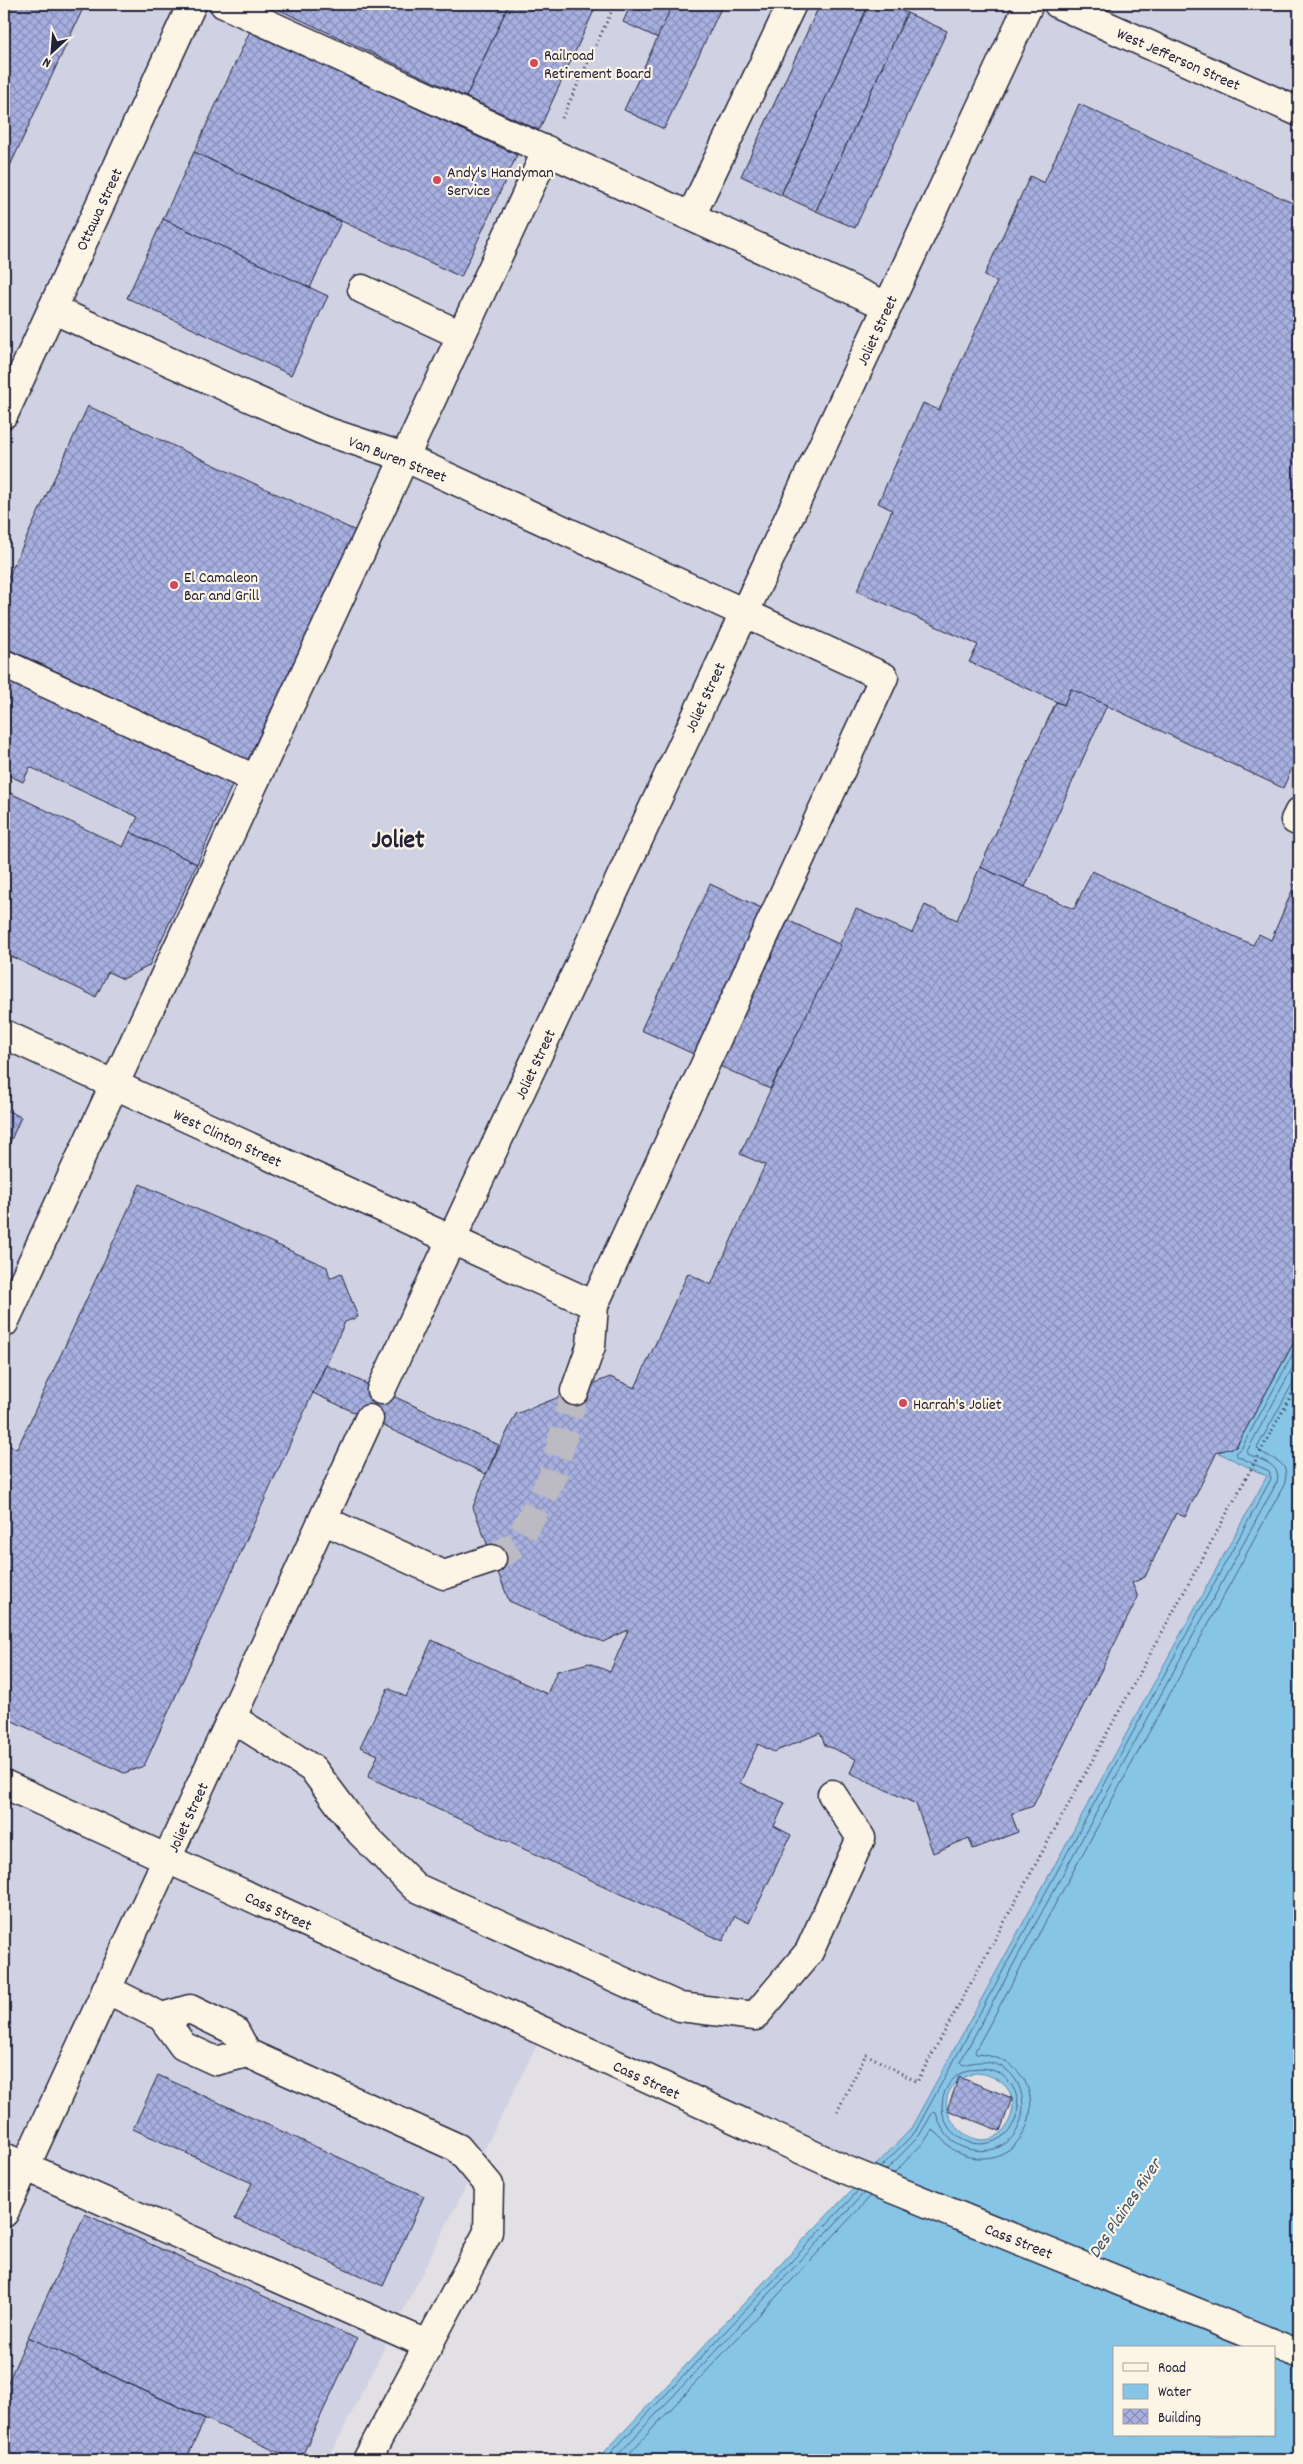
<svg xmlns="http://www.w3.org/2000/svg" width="1303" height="2464" font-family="Dekko,sans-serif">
	<defs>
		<pattern id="building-cross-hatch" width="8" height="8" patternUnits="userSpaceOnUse" patternTransform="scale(1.25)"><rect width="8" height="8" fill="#a7b0e0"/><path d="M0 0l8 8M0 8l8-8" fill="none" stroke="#888fb7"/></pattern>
	</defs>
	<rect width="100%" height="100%" fill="#e2e0e4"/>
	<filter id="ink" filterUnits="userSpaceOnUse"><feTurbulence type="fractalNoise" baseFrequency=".02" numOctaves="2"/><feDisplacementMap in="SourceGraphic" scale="10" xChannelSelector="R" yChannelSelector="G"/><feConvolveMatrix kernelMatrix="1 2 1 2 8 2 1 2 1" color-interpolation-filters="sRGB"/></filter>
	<g filter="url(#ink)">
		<g fill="#d0d2e3">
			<polygon points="4,4 1019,4 453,1240 4,1033"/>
			<polygon points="1037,4 1299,122 1299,1333 1236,1447 1218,1452 1267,1476 910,2130 875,2166 177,1854"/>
			<polygon points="1068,4 1299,4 1299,107"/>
			<polygon points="4,1041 448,1241 164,1852 4,1779"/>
			<polygon points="4,1791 160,1862 4,2205"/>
			<polygon points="169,1865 542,2035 328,2460 4,2460 4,2228"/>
		</g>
		<path fill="#87c5e7" stroke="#5f84a2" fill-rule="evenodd" d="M1299,1333V2460H597L810,2233L910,2130L1267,1476L1217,1452L1236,1447ZM975,2073C1001,2074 1022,2095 1009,2121C983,2176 905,2096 975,2073ZM1114,2348H1274V2435H1114Z"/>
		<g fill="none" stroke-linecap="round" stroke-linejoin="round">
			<g stroke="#4a6380" stroke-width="1">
				<circle cx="980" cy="2106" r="38"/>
				<polyline points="880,2168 915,2132 1271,1479 1269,1471 1237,1456 1236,1453 1241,1449 1299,1343"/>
				<path d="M886,2170L919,2136L933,2112L936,2113C940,2129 951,2145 968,2149C1043,2166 1041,2041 963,2065L960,2062L1277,1482C1282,1464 1260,1460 1248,1454L1247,1451L1299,1356"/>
				<path d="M894,2173L924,2142L932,2130C944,2136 948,2151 965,2156C1039,2175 1061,2059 976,2054L975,2051L1284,1485C1293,1458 1268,1461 1257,1448L1299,1372"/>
				<polyline points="604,2460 858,2191"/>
				<polyline points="613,2460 864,2193"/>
				<polyline points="623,2460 871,2196"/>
			</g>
		</g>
		<g fill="url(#building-cross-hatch)" stroke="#22223b">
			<polygon points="4,4 85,4 4,179"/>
			<polygon points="270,4 509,4 466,97 269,5"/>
			<polygon points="509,4 597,4 539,130 466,97"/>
			<polygon points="631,4 673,4 658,38 623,22"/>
			<polygon points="673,4 723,4 664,129 624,110"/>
			<polygon points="820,4 869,4 781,195 741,176"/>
			<polygon points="869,4 888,4 907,13 816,211 781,195"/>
			<polygon points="907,13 947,31 855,228 816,211"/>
			<polygon points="250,31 517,155 461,277 194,152"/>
			<polygon points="1079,104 1299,206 1299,753 1283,788 1071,689 1064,705 969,662 978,645 857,591 892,510 878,503 923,403 939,410 997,282 984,276 1030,176 1044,183"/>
			<polygon points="194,152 341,222 310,288 163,219"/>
			<polygon points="163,219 328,296 291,375 127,298"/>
			<polygon points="88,406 356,531 248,760 4,647 4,586"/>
			<polygon points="12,679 234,781 197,864 130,832 138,817 30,767 23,782 4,773 4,697"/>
			<polygon points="1071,689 1107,705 1025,887 980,867 1056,702 1064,705"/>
			<polygon points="4,790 123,847 130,832 197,864 149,966 123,979 108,972 96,997 4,953"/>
			<polygon points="980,867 1074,909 1092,871 1253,945 1259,934 1271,940 1295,884 1299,886 1299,1333 1236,1447 1217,1452 1185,1517 1176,1513 1145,1577 1132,1583 1138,1597 1033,1806 1011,1814 1018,1832 973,1849 969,1838 933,1853 916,1804 850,1773 856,1759 825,1745 820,1733 774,1752 758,1744 740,1783 785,1803 774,1826 791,1835 749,1923 735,1916 723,1941 368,1777 378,1755 360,1747 388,1688 406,1697 432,1640 547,1694 557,1671 589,1663 610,1672 628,1630 603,1642 509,1601 473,1507 486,1474 516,1414 610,1377 635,1388 688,1273 711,1285 765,1165 740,1154 856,909 912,933 925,905 957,920"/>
			<polygon points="710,884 841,945 770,1089 641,1030"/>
			<polygon points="4,1109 21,1117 4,1156"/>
			<polygon points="140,1184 327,1267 330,1278 341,1273 358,1317 345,1322 144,1766 124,1773 4,1717 4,1443 17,1449"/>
			<polygon points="326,1365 499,1445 486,1474 313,1393"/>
			<polygon points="158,2075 424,2196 383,2286 235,2219 252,2183 133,2129"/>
			<polygon points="959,2077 1012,2098 1000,2131 947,2110"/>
			<polygon points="85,2214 357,2339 300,2460 295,2460 28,2337"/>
			<polygon points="28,2337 205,2419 186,2460 4,2460 4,2391"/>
		</g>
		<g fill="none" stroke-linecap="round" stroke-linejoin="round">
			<polyline stroke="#bcbac2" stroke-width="28" stroke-dasharray="28 14" stroke-linecap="butt" points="492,1559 517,1544 552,1478 575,1391"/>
			<g stroke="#22223b" stroke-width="31">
				<g id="minor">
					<polyline points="224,4 887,306"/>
					<polyline points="691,216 792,4"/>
					<polyline points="362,289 461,335"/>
					<polyline points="4,664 255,779"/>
					<polyline points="1299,812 1295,820 1299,822"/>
					<polyline points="4,1034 594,1305 884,677 404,457 322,430 52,309"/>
					<polyline points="4,1323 547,150"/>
					<polyline points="381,1390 1029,4"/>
					<polyline points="575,1391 591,1346 594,1305"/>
					<polyline points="323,1520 444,1575 492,1559"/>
					<polyline points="232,1718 313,1769 360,1832 415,1887 680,2007 755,2016 809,1952 861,1838 832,1794"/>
					<polyline points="106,1989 162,2017 183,2046 216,2061 247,2053"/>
					<polyline points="162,2017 190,2009 235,2031 247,2053 458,2148 489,2185 488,2232 367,2460"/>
					<polyline points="4,2157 429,2345"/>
					<polyline points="4,2213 369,1419"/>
				</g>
			</g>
			<g stroke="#22223b" stroke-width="31">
				<g id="major">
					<polyline points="1058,4 1299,112"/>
					<polyline points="4,414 192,4"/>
					<polyline points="4,1784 846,2170 1299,2354"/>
				</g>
			</g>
			<g stroke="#22223b" stroke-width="3" stroke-dasharray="1 4" stroke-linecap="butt">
				<polyline points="562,118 615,4"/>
				<polyline points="837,2112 866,2054 917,2082 1299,1381"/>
			</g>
			<use href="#minor" stroke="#fcf5e5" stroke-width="28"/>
			<use href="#major" stroke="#fcf5e5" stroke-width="28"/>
		</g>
	</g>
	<g fill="#d1495b" stroke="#fcf5e5" stroke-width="2">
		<circle cx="534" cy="63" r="5"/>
		<circle cx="437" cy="180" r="5"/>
		<circle cx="174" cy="585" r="5"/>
		<circle cx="903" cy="1403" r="5"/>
	</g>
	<g text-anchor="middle" stroke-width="4.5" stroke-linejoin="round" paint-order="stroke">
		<g font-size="16" fill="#22223b" stroke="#fcf5e5" text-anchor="start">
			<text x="544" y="60">Railroad<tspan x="544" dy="18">Retirement Board</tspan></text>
			<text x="447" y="177">Andy's Handyman<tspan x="447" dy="18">Service</tspan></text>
			<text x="184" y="582">El Camaleon<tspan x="184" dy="18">Bar and Grill</tspan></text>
			<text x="913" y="1409">Harrah's Joliet</text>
		</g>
		<g font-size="16" fill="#22223b" stroke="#fcf5e5">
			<text transform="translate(1179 58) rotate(24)" y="6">West Jefferson Street</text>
			<text transform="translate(98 209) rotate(-65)" y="6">Ottawa Street</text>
			<text transform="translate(876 330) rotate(-65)" y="6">Joliet Street</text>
			<text transform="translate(398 458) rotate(21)" y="6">Van Buren Street</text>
			<text transform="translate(704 697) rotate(-65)" y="6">Joliet Street</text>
			<text transform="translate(534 1064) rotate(-65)" y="6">Joliet Street</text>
			<text transform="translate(228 1137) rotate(25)" y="6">West Clinton Street</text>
			<text transform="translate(187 1817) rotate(-65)" y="6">Joliet Street</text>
			<text transform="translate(279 1910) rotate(25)" y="6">Cass Street</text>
			<text transform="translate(647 2079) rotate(25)" y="6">Cass Street</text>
			<text transform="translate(1019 2240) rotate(22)" y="6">Cass Street</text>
		</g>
		<g font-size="18" font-style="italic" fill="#40536f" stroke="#fcf5e5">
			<text transform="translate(1124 2208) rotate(-56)" y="6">Des Plaines River</text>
		</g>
		<g font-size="26" font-weight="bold" fill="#22223b" stroke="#fcf5e5">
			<text x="398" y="847">Joliet</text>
		</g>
	</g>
	<rect width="1303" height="2464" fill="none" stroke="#fcf5e5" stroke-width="20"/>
	<rect x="10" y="10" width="1283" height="2444" fill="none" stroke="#22223b" stroke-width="2" filter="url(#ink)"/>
	<rect x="1113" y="2346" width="162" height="90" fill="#fcf5e5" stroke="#a5a1a1"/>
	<rect x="1123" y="2363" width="25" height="8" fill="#fcf5e5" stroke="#a5a1a1"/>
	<text x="1158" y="2372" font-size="15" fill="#22223b">Road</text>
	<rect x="1123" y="2384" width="25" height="15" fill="#87c5e7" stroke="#a5a1a1"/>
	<text x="1158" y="2396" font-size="15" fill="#22223b">Water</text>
	<rect x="1123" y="2409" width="25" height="15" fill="url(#building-cross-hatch)" stroke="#a5a1a1"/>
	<text x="1158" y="2422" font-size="15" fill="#22223b">Building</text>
	<g transform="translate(52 52) rotate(206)" stroke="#fcf5e5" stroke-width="4" paint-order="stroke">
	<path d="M0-4L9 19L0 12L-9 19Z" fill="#22223b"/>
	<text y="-8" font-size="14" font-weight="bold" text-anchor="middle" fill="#22223b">N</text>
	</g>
</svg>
